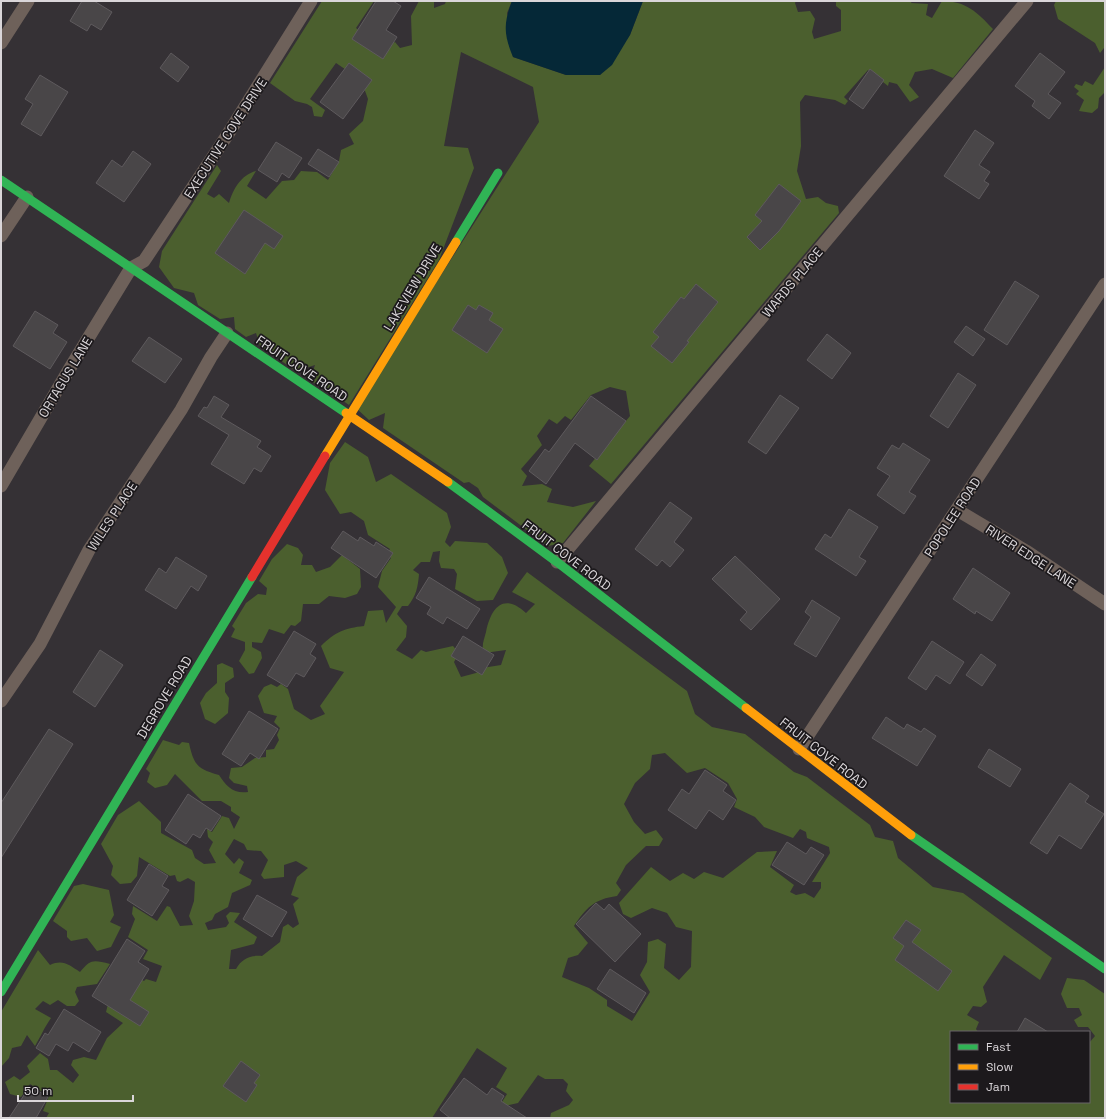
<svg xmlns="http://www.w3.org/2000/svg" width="1106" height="1119" font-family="'Space Grotesk',sans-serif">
	<rect width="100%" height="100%" fill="#353135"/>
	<g fill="#4b5f2e" fill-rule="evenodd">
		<path d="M322,1H374L356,28C368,37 380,50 395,42L400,48L412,45L411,16L419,1H434V8L445,4L446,1H512L507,13L513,57L566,75H600L630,35L643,1H796L795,3L798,12L810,11L815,19L812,32L814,39L841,31V10L836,6V1H912L911,3L928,4L926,15L932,18L942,1C966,1 977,12 993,29L953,78L932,69L915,72L909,85L919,97L910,102L897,84L889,82L888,86L868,70L844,97L848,101L845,105L835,100L805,95L800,102L801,146L797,171L806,199L818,197L826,203L838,206L839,213L611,484L589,466L630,416L626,391L610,387L591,395L571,420L565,416L557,424L549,419L537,436L542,445L521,469L527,476L522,486L542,484L552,489L547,502L573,507L596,501L563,543L548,546L483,497L478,488L469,482L464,483L383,428L385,413L369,420L356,408L539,122L533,87L461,52L444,146L468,148L474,168L439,260L349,405L336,396L333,388H322L321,381L314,383L310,380L315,365L296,371L280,360V350L270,353L260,346L256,333L246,337L235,329L234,317L220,319L198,305L194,293L174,288L159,267L162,251L217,165L221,171L207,194L214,198L219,194L229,203C233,189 241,175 256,171L247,186L266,199L282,181L294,180L301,171L317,172L328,180L339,161L341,150L354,144L349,134L363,121L368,99L361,80L336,63L310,99L325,110L322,117L314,116L312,107L307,104L295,101L270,83Z"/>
		<polygon points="1056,1 1105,2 1105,49 1104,48 1100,53 1095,43 1058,19 1054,5"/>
		<polygon points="1105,67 1105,92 1099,98 1098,108 1092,113 1079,111 1084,100 1076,94 1079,91 1074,87 1076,84 1082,86 1085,81 1093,85"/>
		<path d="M345,442L368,457L376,482L391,474L447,513L451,527L445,542L450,547L455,541L487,543L502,557L508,573L493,600L477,601L455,589L457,574L454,569L441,568L439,561L440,551L433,552L430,562H421L413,570L419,574C418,587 416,596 408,606H402L397,614L407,626L406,637L396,650L412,659L421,650L426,652L453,646L459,653L454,662L461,677L476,673L482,668L501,665L506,650L484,653C481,646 484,640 486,632C491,608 503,592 526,613L535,604L512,592L527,572L687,691L695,714L712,727L745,734L794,772L807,777L870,825L875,837L893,841L898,858L933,887L963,893L1052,958L1040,980L1004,955L983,987L987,1002L981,1007L973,1006L967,1015L979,1022L976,1029L978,1032H951V1102H1089V1043L1095,1036L1088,1027H1078L1074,1020L1082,1015L1079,1008H1067L1061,994L1067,978L1084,980L1105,994V1118H550L551,1113L569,1105L573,1100L566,1091L568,1084L563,1079H545L538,1075L518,1103L505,1106L502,1102L507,1094L496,1087L507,1068L477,1048L432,1118H46L49,1113L43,1111L49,1096L30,1084L21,1097L10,1094L5,1082L14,1076L20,1080L30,1072L27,1066L40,1053L48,1059L50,1070H57L73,1083L79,1075L71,1065L73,1060L84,1057L96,1060L107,1038L123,1023L106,1012L108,1004L133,975L144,981L146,979L156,982L162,966L143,959L148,950L128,937L135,919L132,914L133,906L157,921L167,906L170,907L180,926L193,925L189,916L194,901L195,882L188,878L180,882L177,881L175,875L170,876L139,857L137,876L131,883L120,884L111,875L113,866L101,844L118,815L139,801L161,822V833L192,850L195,858L204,864L216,863L209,850L213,842L208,837L207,829L212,832L222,816L229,818L234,829L240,817L231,811V807L221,801H202L175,774L167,785L155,788L147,782L150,773L146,769L163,740L179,745L182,742L189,743C194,765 197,769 219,775C226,786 233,794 248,792L247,786L234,783L229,778L231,768L242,767L255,758L266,757V750L274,749L279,740L277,735L280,728L274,722L277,716L264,713L258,696L264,687L271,684L277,687L281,684L288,689L294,709L311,720L325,714L320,706L344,672L330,668L321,646C335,632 345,628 364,626L368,611L383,610L386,623L396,607L378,587L382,571L391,558L387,554L390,549L368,535L364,521L351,512L340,514L325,490L330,463ZM665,753L687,773L705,768L728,783L737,799L734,807L755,817L764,827L793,838L800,829L806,832L807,838L829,847L830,853L812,882H821V888L814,898L805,893L796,895L790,892L794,885L770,867L777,851L757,852L723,878L704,872L694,879L683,873L670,881L651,867L619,903L623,914L631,918L652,908L667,913L676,927L692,931L691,967L679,980L664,968L666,944L658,939L648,942L647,962L640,975L650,992L632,1021L607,1006V1000L589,988L562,977L568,958L578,955L588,943L574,926C586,908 594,899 617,896L621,890L616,883L626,865L646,846H659L663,839L656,830L645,834L634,822L624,804L635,783L650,769L652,755ZM234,839L244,844L247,850L261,851L268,860L261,875L264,879L284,877V865L296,861L308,868L297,877L291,895L299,898L293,904L299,924L293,928L288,924L283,927L280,942L262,956C251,955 242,958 236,969H229L231,950L254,944L257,937L234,922L240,913L230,912L226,916L229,923L226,927L208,930L205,923L212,920L215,914L228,907L232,893L250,885L252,880L239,873L244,862L239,858L234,864L225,854Z"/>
		<polygon points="287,544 298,548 303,555 301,565 312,565 316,572 330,567 342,555 360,569 361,587 357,594 345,598 329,596 319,604 303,604 301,621 295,626 291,625 284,634 269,629 262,643 252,642 252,647 261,652 262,658 254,673 249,674 239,661 245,650 245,642 231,637 235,629 232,626 246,603 258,594 266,595 267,588 259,581 272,559"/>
		<polygon points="222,663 233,668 234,677 225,683 225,692 229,698 228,713 215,724 205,719 200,703 206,693 217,683 217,665"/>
		<polygon points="83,884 109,890 114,915 110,922 121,927 111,947 97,951 87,938 71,941 67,937 67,931 53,921 74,886"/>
		<path d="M38,950L50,965C63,959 69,965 80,972C91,959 93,960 110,964L97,984L77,987L75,992L79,1001L75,1006H67L58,1000L50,1005L43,1001L35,1009L51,1018C44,1028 41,1036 35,1046L27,1035L21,1046L12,1048L9,1058L1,1067V1012Z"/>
	</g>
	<path fill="#052837" d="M512,1H643L630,35L612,65L600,75H566L513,57C504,35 503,24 512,1Z"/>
	<g fill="#494648" stroke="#5e5a5d">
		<polygon points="82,1 94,1 112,12 101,30 91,24 87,31 70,21"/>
		<polygon points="376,1 393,1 401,6 386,30 397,37 383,59 352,39"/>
		<polygon points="171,53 189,67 178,82 160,68"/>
		<polygon points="1040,53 1065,72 1048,94 1061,103 1049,119 1032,106 1035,101 1015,86"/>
		<polygon points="349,63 372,80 343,119 320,102"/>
		<polygon points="870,69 884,80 863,109 849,99"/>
		<polygon points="40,75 68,92 41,136 21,124 33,104 25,99"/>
		<polygon points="975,130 994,143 979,165 990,172 984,181 989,184 979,199 944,176"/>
		<polygon points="276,142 302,158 289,178 282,173 277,182 258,170"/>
		<polygon points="318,149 339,162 329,177 308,164"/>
		<polygon points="133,151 151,164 124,202 96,183 112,160 122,167"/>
		<polygon points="779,184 801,201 779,231 760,250 747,237 762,221 755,215"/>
		<polygon points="244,210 283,236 274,249 265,243 245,274 215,253"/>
		<polygon points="1015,281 1039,296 1007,345 984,330"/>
		<polygon points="696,284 718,302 687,341 689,342 672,363 651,346 659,337 653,332 681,297 684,299"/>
		<polygon points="468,305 476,310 479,305 493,313 489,320 503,329 487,353 452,330"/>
		<polygon points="35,311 58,325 53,333 67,342 50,369 13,346"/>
		<polygon points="966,326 985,339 973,356 954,342"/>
		<polygon points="827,334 851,353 832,379 807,360"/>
		<polygon points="149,337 182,359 165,383 132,361"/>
		<polygon points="958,373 976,385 948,428 930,416"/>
		<polygon points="780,395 799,408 766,454 748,442"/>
		<polygon points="214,396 229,405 221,417 261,441 257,447 271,456 261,472 254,468 244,484 211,464 229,435 198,416 204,407 207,408"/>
		<polygon points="591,396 626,421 597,460 575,443 546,484 529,471 545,449 549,452"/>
		<polygon points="903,443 930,460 909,492 916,496 904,514 877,495 890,476 877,468 892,445 899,449"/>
		<polygon points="670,502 692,518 674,542 684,550 670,567 662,560 657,566 635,549"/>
		<polygon points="849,509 878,527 859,557 866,561 856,576 815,549 825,534 831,538"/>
		<polygon points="343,531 358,541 360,537 374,546 376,542 393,553 376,578 331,548"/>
		<polygon points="735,556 780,599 751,630 740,620 747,612 712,579"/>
		<polygon points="176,557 207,576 198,591 191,586 176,609 145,590 159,568 166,573"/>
		<polygon points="973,568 1010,593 992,621 976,611 975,614 953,599"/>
		<polygon points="429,577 480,609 467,629 447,617 443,624 427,614 431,607 416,598"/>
		<polygon points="812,600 840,618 816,657 794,644 811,617 805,612"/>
		<polygon points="294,631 316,644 310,654 316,658 304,677 296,673 287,687 267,675"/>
		<polygon points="463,636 494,655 482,675 451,656"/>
		<polygon points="932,641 964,662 950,684 936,675 926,690 908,678"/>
		<polygon points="100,650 123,665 95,707 73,692"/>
		<polygon points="981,654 996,665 982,686 966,675"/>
		<polygon points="249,711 278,729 259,759 250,753 241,766 222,754"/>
		<polygon points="886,717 904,729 907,724 921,732 924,728 936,736 917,766 872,738"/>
		<polygon points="49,729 73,744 1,858 1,803"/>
		<polygon points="989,749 1021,769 1010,787 978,767"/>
		<polygon points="705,770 727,785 723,791 736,800 723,820 709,810 696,829 668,810 682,789 689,794"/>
		<polygon points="1070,783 1089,796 1085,802 1104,814 1081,849 1059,835 1047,854 1030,843"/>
		<polygon points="188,794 221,816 211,831 206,828 200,838 193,834 186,844 165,830"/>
		<polygon points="787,842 806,854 811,847 824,855 804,885 772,865"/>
		<polygon points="149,864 168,876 162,886 169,890 152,916 127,900"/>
		<polygon points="257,895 287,912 272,937 243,919"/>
		<polygon points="596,903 604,910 609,904 641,934 615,962 576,924"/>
		<polygon points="906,920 921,930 912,942 952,971 938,991 895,960 904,946 893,938"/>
		<polygon points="127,939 145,951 138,962 149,969 130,1000 149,1012 140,1026 92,996"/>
		<polygon points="610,969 646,993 634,1013 597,989"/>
		<polygon points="64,1009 101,1032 89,1052 73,1042 68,1051 56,1044 49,1056 36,1048 45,1033 48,1035"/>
		<polygon points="1025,1018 1048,1032 1017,1032"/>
		<polygon points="241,1061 260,1075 254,1083 257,1085 246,1102 223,1086"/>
		<polygon points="464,1078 487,1095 492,1088 504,1096 501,1101 527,1118 450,1118 440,1110"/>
		<polygon points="30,1086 48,1097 36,1118 9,1118"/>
	</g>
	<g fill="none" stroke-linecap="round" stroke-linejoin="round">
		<g stroke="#6e615a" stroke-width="13">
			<polyline points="1,43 28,1"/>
			<polyline points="1,236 27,197"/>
			<polyline points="1,486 70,368 131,268 144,261 228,134 311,1"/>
			<polyline points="957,510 1026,551 1105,604"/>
			<polyline points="557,562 1027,1"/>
			<polyline points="1,701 40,644 89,550 181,410 211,357 227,333"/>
			<polyline points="799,749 1105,284"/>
		</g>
		<g stroke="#30b455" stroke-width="9">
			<polyline points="1,180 346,413"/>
			<polyline points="456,242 498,173"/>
			<polyline points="448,482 557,562 746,708"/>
			<polyline points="911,835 1105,969"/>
			<polyline points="1,992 252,577"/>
		</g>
		<g stroke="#ff9f0a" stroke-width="9">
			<polyline points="346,413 448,482"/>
			<polyline points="325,456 456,242"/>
			<polyline points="746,708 911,835"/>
		</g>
		<polyline stroke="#e5322d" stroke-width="9" points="252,577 325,456"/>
	</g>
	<g text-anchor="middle" stroke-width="3.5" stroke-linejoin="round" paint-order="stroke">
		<g font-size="13" fill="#dad6d9" stroke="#1c191c">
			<text transform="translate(225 138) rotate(-57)" y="5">EXECUTIVE COVE DRIVE</text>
			<text transform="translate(792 282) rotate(-50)" y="5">WARDS PLACE</text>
			<text transform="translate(412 287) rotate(-59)" y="5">LAKEVIEW DRIVE</text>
			<text transform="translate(302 368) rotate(34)" y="5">FRUIT COVE ROAD</text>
			<text transform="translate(65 377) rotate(-59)" y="5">ORTAGUS LANE</text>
			<text transform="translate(112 516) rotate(-57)" y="5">WILES PLACE</text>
			<text transform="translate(952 517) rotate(-57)" y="5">POPOLEE ROAD</text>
			<text transform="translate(567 555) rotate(37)" y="5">FRUIT COVE ROAD</text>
			<text transform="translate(1031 556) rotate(33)" y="5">RIVER EDGE LANE</text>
			<text transform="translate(164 697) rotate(-59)" y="5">DEGROVE ROAD</text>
			<text transform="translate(824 753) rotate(38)" y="5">FRUIT COVE ROAD</text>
		</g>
	</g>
	<rect width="1106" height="1119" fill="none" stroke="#dad6d9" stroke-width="4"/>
	<rect x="950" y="1031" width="140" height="72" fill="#1c191c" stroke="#686568"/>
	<rect x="958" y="1044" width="20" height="6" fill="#30b455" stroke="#686568"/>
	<text x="986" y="1051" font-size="12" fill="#dad6d9">Fast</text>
	<rect x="958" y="1064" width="20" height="6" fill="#ff9f0a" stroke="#686568"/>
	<text x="986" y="1071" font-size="12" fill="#dad6d9">Slow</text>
	<rect x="958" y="1084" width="20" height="6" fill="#e5322d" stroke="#686568"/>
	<text x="986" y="1091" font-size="12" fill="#dad6d9">Jam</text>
	<path d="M18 1095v6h115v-6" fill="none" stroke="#dad6d9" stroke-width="2"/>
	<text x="24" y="1095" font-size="12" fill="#dad6d9" stroke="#1c191c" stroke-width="3" paint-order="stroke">50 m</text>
</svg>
